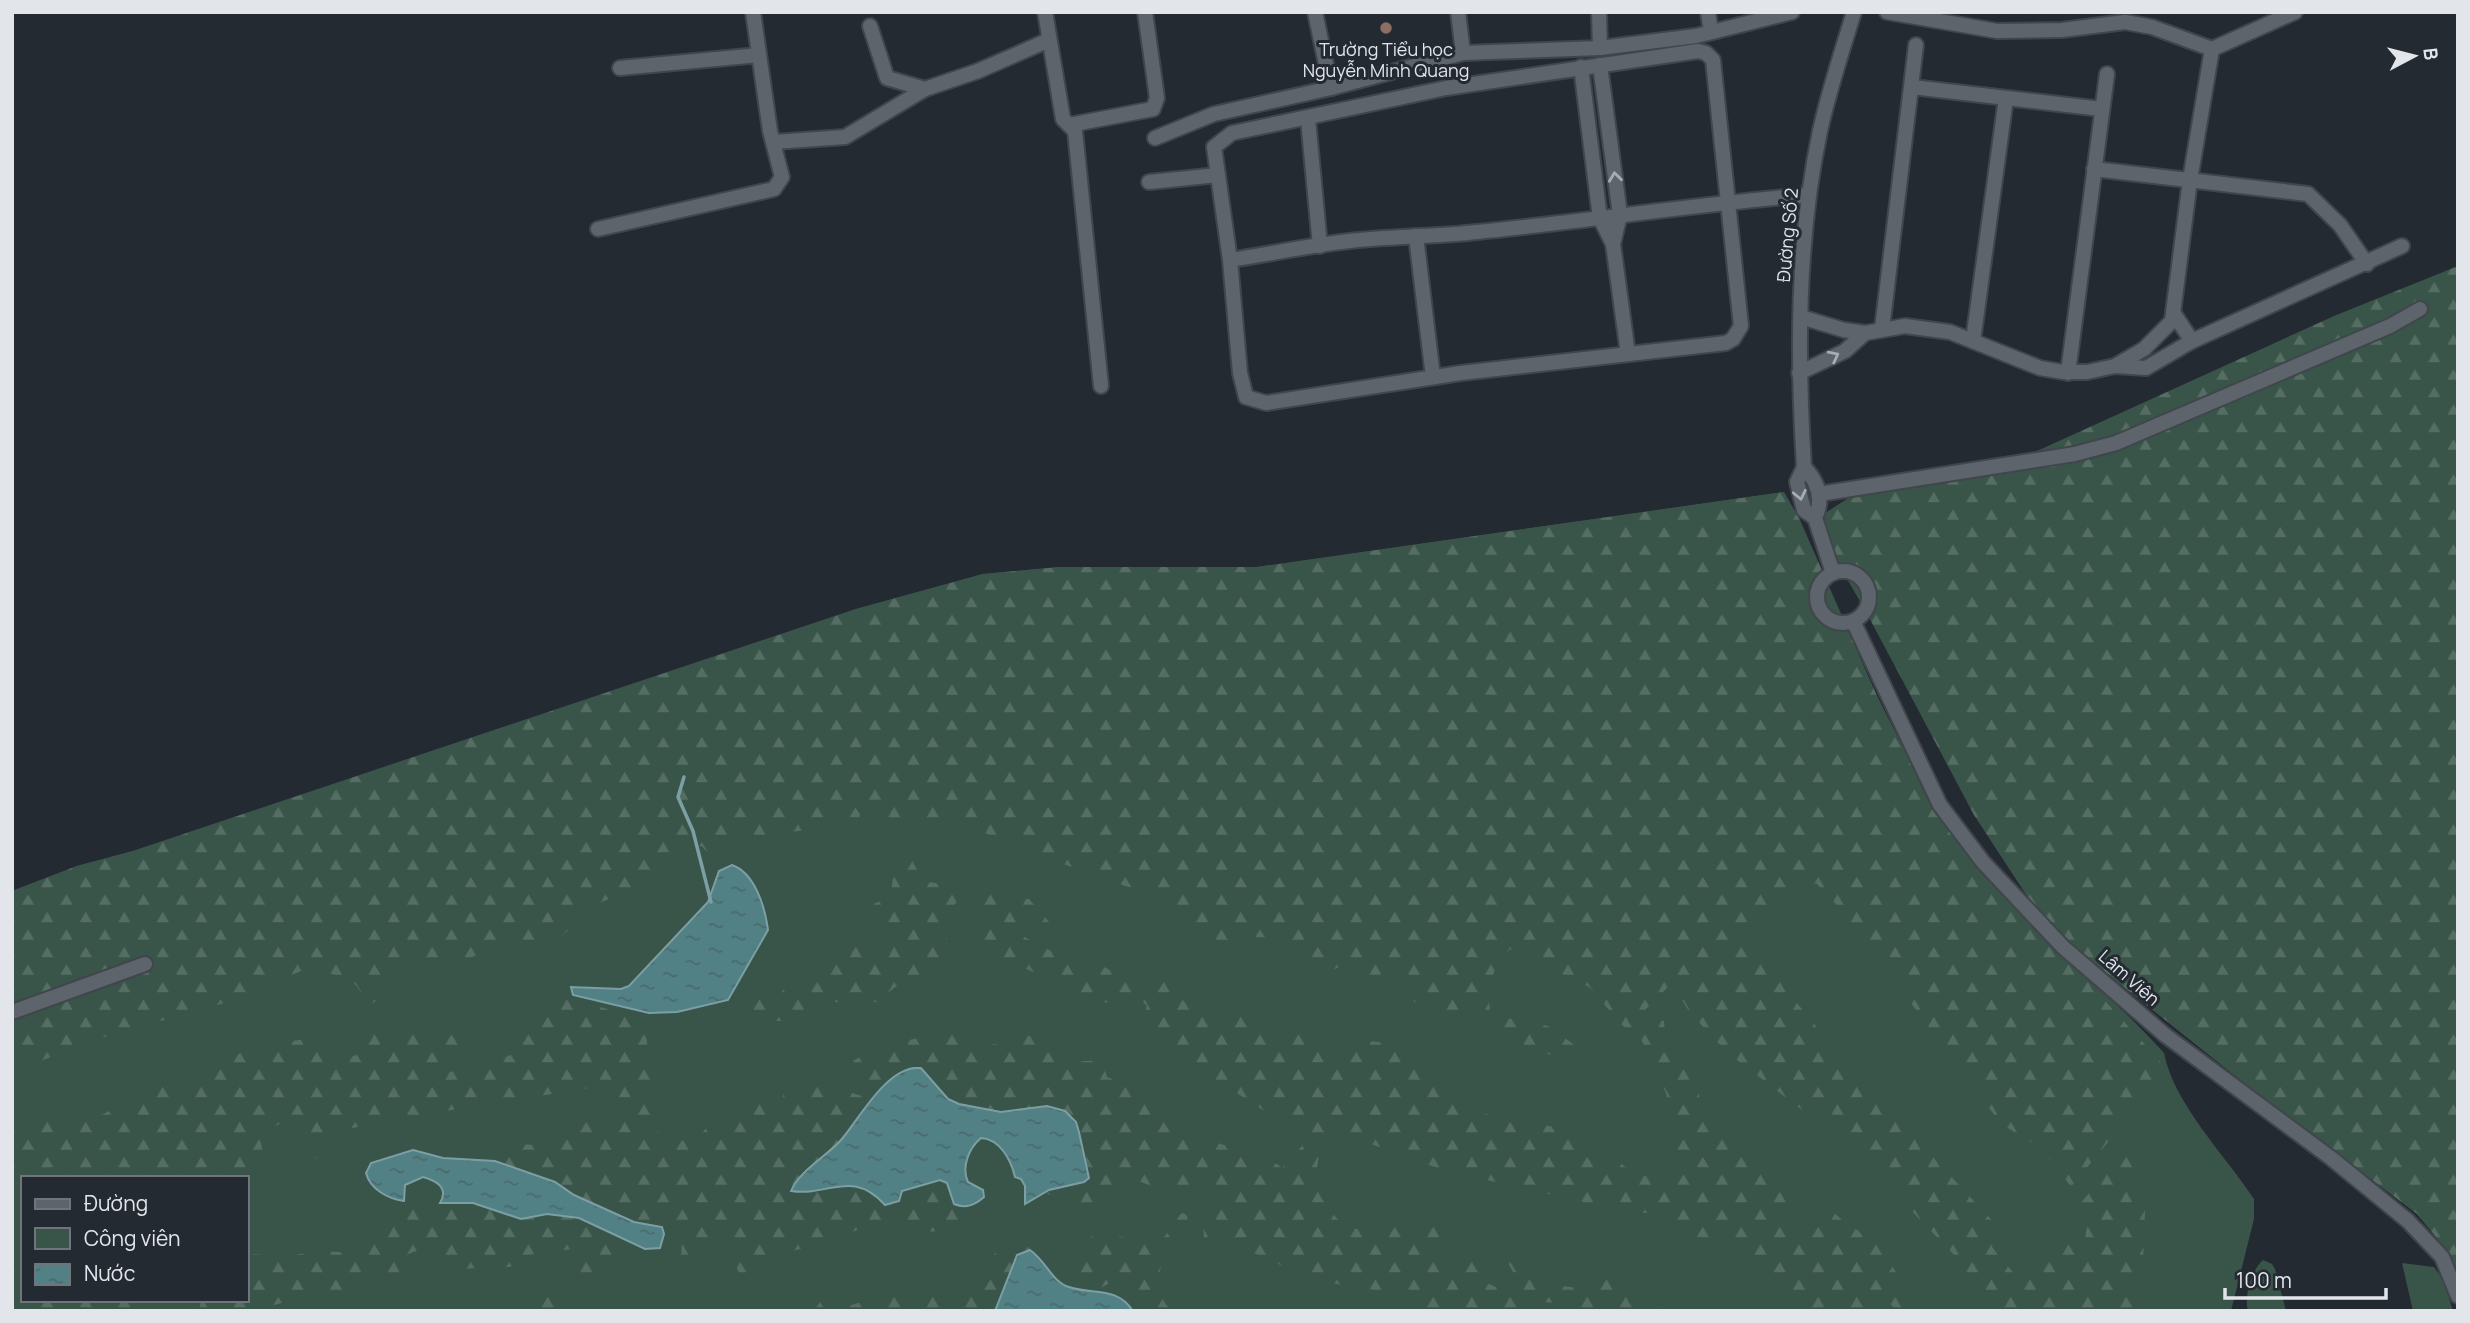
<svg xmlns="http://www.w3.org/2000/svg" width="2470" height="1323" font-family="Manrope,sans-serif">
	<defs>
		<pattern id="forest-firs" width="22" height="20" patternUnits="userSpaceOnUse" patternTransform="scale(1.75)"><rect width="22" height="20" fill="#395448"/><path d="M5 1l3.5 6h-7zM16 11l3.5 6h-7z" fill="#556d63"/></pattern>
		<pattern id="water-ripples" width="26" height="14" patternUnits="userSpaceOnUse" patternTransform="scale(1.75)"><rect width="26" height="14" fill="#518185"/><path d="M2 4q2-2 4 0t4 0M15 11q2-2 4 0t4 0" fill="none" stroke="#4c696c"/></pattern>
	</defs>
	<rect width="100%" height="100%" fill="#242a32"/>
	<g fill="#395448" fill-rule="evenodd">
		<path d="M1784,492C1798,517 1806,543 1818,569C1859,658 1900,752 1955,834C2011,917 2097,979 2164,1053C2174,1104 2225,1155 2254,1199V1219L2231,1311H12V891L77,866L133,851L856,609L983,574L1060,567H1257ZM23,1178H247V1300H23Z"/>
		<path d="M2263,1260L2272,1264L2275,1269L2286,1311H2248C2244,1297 2251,1270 2263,1260Z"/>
		<polygon points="2402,1263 2434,1267 2444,1281 2453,1311 2413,1311"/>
	</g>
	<g fill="url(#forest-firs)">
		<polygon points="2458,266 2458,1271 2444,1247 2417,1214 2234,1075 2046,925 1974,815 1864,608 1813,521 1859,491 2037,451 2334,316"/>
		<path d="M1784,492L1800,520L1894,735L1937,813L1987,882L2064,956L2160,1061L2163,1075L2071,1187L2043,1149L2001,1124L1844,913L1816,883L1739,932L1850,1068L1999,1228L2001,1236L1992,1247L2016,1276L2056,1238L2069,1242L2085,1240L2087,1224L2076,1209L2127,1146L2145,1212L2143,1264L2136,1311H1992L1956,1257L1902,1201L1856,1139L1832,1133L1728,1053L1690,1013L1672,983L1641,1014L1664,1021L1665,1035L1697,1089L1708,1122C1759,1147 1780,1165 1792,1222L1812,1225L1823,1215L1833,1212L1848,1225L1878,1242L1919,1311H1899L1883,1299L1875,1311H1805L1774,1289L1722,1241L1687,1235L1678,1225L1675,1213H1631L1443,1170L1368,1143L1343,1139L1327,1142C1301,1172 1331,1236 1367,1229C1375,1228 1383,1220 1392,1218L1404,1240L1423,1243L1430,1228L1439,1225L1444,1231L1432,1245C1441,1263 1456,1257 1473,1257C1482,1258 1492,1264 1500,1267V1273L1490,1276L1487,1283L1503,1290L1515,1285V1275L1506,1260L1507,1255C1526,1252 1531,1267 1543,1277C1552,1284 1577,1292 1586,1284C1590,1280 1592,1274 1596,1270C1616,1275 1652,1293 1662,1311H1564L1559,1303L1540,1302L1521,1311H1420L1392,1296L1370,1289L1316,1281L1238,1246L1204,1241L1203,1218L1211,1212L1213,1194L1192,1186L1156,1188L1131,1178L1119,1199C1094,1208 1068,1203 1045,1193L1085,1158L1079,1132L1047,1106C1018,1111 978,1117 950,1100C939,1093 930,1078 920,1068L904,1069L872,1099L842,1139L791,1191C800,1193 809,1190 819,1188C845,1183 867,1186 886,1205H891L902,1191L940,1180L947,1183L961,1207L974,1205L972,1211L939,1231L927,1232L905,1221L870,1225L847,1234L821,1239L801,1249L773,1255L749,1274L739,1273L723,1238L694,1258L681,1256L682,1239L675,1215L663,1224H643L581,1198L555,1182L495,1161L504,1159L510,1144L541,1145L554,1136H565L577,1125L589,1121L618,1122L619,1091L609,1085L375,1122L339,1132L328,1153L313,1160L301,1142L280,1124L259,1134L263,1153L247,1189V1178H23V1189L12,1200V1120C39,1116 73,1128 99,1116C123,1106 140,1086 166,1080L174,1099L201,1083L200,1064L282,1042L318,1038L325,1044L322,1057L327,1062L357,1055L364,1031L382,1030L435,1036L476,1034L467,1048L443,1059L437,1073L466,1070L511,1055L520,1030L559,999C590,1003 622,1010 646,1029L654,1129L672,1141L696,1140L708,1126L722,1119L756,1089L769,1100L781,1104L785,1087C812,1076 840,1090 866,1097V1089L853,1061L863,1055L872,1062L881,1060L894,1043L968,1028L972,1048L981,1061L993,1044L1018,1045L1019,1036L1054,1035L1069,1062L1102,1060L1107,1077L1134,1086L1145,1101L1163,1106L1186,1127L1209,1140L1245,1152L1262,1162L1277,1164L1282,1168L1302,1146V1135L1137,1029L1147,1006L1138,997L1129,996L1119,1002L1090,1003L1074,987L1049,981L1029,970L995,959L980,946L977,934L982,892L990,889L1003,895L1029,899L1049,922L1013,931L1049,950L1095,962L1119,975L1167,980C1186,1017 1211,1006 1242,1015C1249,1017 1268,1037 1276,1043L1290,1033L1307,1030L1331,1050L1352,1055L1359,1040L1379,1042L1403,1050L1470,1111L1554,1127L1573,1135L1588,1148L1593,1158L1612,1157L1634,1173L1660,1180L1669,1172L1673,1141L1671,1117L1666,1093L1640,1037L1624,1027L1589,987L1510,949C1492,968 1485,989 1491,1015L1548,1026L1576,1046L1570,1057L1531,1052L1462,1012L1426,1007L1413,1001L1389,969L1382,971L1376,986L1370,991C1357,985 1357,975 1339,967L1322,975L1280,938L1252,937L1228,948L1201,941L1189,921L1177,926L1161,892L1135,889L1097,877L952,820L920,818L884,828L868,803L853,788L848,797L860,814L857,832L822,819L806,830L746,838L711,855L701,846L691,848C661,894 631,884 591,908C580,914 570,930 560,938L502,943L460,963H405L385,996L369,1005L356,985L332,974L301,971L232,1001L97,1039L12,1072V891L77,866L133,851L856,609L983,574L1060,567H1257Z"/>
		<path d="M907,851L923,881L953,886L962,896L934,928L933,933L947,936V950L936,973C914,979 894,982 880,1002H834L832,990L815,995C812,1001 810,1010 805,1014C789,1028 756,1018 739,1011L761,996L777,1000L786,985L795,992C813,978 839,937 861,942C872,945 880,955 890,956L874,904L891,895L895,857Z"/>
		<polygon points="404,1201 411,1206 473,1203 521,1219 547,1214 579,1218 624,1237 611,1260 585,1288 571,1284 572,1272 586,1262 589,1251 579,1248 528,1255 510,1267 454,1269 419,1250 408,1254 393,1284 382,1277 351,1291 324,1292 251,1311 198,1311 202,1300 247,1300 247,1220 252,1254 287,1257 312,1251 341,1252 382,1235 396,1223"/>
		<polygon points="1183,1213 1188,1216 1182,1245 1162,1263 1155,1289 1171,1311 1144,1311 1142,1305 1119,1278 1097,1290 1091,1283 1080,1280 1069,1268 1080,1245 1093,1235 1119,1236 1150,1244 1153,1250 1169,1231 1174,1218"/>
		<path d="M1015,1237L1024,1240L1030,1250L1017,1255L995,1311H813L821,1301L834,1298L847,1306C866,1301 886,1296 906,1293C926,1291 942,1303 964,1292C988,1280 987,1249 1015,1237Z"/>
		<path d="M23,1248V1300H155C128,1321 47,1311 12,1311V1249Z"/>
		<polygon points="540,1292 572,1295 578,1305 577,1311 513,1311"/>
	</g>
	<g fill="url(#water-ripples)" stroke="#7c9fa4" stroke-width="2">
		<path d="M732,865C755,873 765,907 768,930L728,1000L677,1012L649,1013L573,995L571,987L621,989L629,986L708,902L719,871Z"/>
		<path d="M914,1068H921L948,1099L959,1104L1001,1112L1047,1106L1065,1111L1076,1122L1079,1132L1089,1178L1084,1182L1049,1190L1025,1204V1186L1021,1179L1015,1177C1011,1160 1000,1139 981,1138C969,1148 961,1167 968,1182L983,1190L984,1197C975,1205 966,1209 954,1204L947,1183L940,1180L902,1191L899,1201L885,1205C852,1168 828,1197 791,1191C799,1171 827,1156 841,1140C859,1119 884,1072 914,1068Z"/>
		<path d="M413,1150L443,1158L495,1161L555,1182L574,1195L634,1222L662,1227L664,1234L660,1248L645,1249L579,1218L547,1214L521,1219L473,1203H440C449,1188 437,1181 423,1177L405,1185L404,1201C388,1199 370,1189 366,1173L371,1163Z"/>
		<path d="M1030,1250C1047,1262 1052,1282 1069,1287C1093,1295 1117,1286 1133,1311H995L1017,1255Z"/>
	</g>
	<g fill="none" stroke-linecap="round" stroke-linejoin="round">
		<polyline stroke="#7c9fa4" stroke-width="3.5" points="684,777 678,797 693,831 711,902"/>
		<g stroke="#40464b" stroke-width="18">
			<g id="minor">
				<polyline points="1045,12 1063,119 1075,131 1101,386"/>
				<polyline points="1315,12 1331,88"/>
				<polyline points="1458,12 1463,53"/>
				<polyline points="1599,12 1600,48"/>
				<polyline points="1708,12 1711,32"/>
				<polyline points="1887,12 1997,31 2062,30 2125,22 2152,27 2212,49 2295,12"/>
				<polyline points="870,26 887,78 925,89 978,71 1049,40"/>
				<polyline points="1600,65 1620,215 1613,244"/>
				<polyline points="1581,67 1600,218 1613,244 1628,354"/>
				<polyline points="620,68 759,55"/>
				<polyline points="1912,87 2102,109"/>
				<polyline points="1308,119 1320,246"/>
				<polyline points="1069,125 1153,109 1157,98 1145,12"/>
				<polyline points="1155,138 1214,114 1331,88 1463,53 1600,48 1696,36 1792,12"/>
				<polyline points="774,142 845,137 925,89"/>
				<polyline points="2094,169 2308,194 2340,225 2367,264"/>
				<polyline points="1149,182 1218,175"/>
				<polyline points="598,229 774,189 782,177 770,131 753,12"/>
				<polyline points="1416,236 1433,377"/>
				<path d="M1230,260L1240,373L1246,397L1266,403L1461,373L1726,343L1733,339L1741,326L1713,60L1706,53L1698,51L1446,88L1232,133L1214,147L1230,260C1277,253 1324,242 1371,239C1407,236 1442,236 1477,232C1588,221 1698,204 1809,195"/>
				<polyline points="2174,314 2192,341"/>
				<polyline points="1801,317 1844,330 1865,333 1905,326 1950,332 2040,368 2063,372 2087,372 2115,366 2146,368 2192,341 2402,246"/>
				<polyline points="1882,329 1916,45"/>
				<polyline points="1973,341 2006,98"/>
				<polyline points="2115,366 2144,349 2172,321 2190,180 2212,49"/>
				<polyline points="1799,373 1845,351 1865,333"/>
				<polyline points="2068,373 2107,74"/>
				<path d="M1804,467C1818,482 1824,499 1815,518"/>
				<polyline points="1819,494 2075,454 2116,443 2390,326 2420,309"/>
				<circle cx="1843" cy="597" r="26"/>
				<path d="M1833,573L1815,518L1804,510L1797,482L1804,467C1797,355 1797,240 1820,131C1829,90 1842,51 1854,12"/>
				<polyline points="1853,621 1940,805 1983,862 2063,947 2165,1035 2331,1158 2408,1221 2442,1257 2458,1296"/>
				<polyline points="12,1012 145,964"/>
			</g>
		</g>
		<use href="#minor" stroke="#5d646c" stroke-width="14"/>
	</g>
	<defs><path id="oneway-chevron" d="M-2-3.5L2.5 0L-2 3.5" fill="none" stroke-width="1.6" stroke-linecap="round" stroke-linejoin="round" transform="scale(1.75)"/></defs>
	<g stroke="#a6acb2">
		<use href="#oneway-chevron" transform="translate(1615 177) rotate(-97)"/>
		<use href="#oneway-chevron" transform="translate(1834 356) rotate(-27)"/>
		<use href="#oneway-chevron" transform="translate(1800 495) rotate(78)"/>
	</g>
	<circle fill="#8d6e63" stroke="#242a32" stroke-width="2.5" cx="1386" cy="28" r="7"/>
	<g text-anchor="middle" stroke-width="6" stroke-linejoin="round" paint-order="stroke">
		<g font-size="18" fill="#e2e6eb" stroke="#242a32">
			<text x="1386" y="56">Trường Tiểu học<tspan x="1386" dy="21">Nguyễn Minh Quang</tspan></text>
		</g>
		<g font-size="18" fill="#e2e6eb" stroke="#242a32">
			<text transform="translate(1788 235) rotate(-85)" y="6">Đường Số 2</text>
			<text transform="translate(2129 978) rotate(41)" y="6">Lâm Viên</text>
		</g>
	</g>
	<rect width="2470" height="1323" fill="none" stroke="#e2e6eb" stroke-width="28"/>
	<rect x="21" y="1176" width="228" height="126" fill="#242a32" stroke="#70757c" stroke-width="2"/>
	<rect x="35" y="1199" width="35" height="10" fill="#5d646c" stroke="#70757c" stroke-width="2"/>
	<text x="84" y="1211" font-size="21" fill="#e2e6eb">Đường</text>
	<rect x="35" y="1228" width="35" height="21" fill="#395448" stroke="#70757c" stroke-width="2"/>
	<text x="84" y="1246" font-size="21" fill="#e2e6eb">Công viên</text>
	<rect x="35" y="1264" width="35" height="21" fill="url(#water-ripples)" stroke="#70757c" stroke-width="2"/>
	<text x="84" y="1281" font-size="21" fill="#e2e6eb">Nước</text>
	<g transform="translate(2414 56) rotate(83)" stroke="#242a32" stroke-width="5" paint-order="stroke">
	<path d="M0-5L12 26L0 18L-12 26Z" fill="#e2e6eb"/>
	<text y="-10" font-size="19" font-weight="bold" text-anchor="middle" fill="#e2e6eb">B</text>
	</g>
	<path d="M2225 1288v10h161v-10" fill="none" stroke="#e2e6eb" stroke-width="3.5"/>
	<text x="2236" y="1288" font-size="21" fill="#e2e6eb" stroke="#242a32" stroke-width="5" paint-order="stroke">100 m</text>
</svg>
